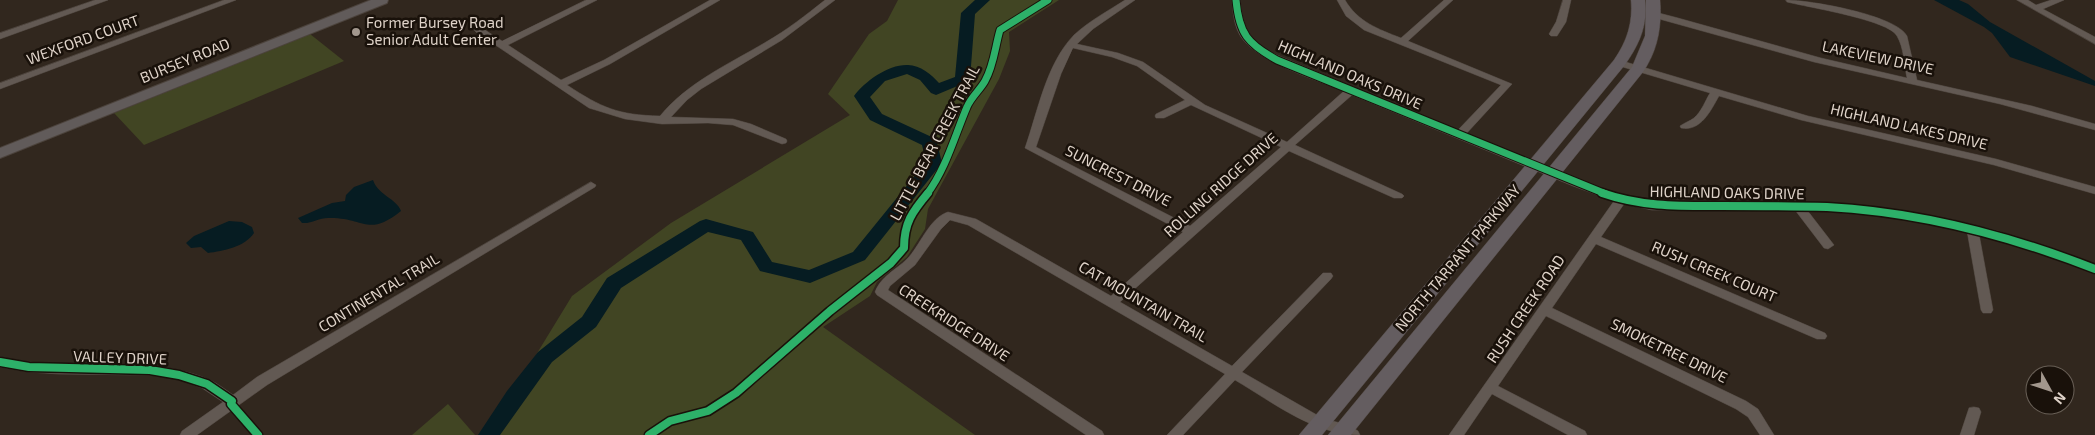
<svg xmlns="http://www.w3.org/2000/svg" width="2095" height="435" font-family="'Exo 2',sans-serif">
	<rect width="100%" height="100%" fill="#31271e"/>
	<g fill="#414523">
		<polygon points="898,0 1059,0 1009,32 1010,51 999,79 928,209 925,229 907,257 877,282 870,296 823,327 975,435 487,435 572,296 671,223 850,115 828,94 869,34 887,21"/>
		<polygon points="310,34 344,61 144,145 114,113"/>
		<polygon points="448,404 475,435 412,435"/>
	</g>
	<g fill="#061c22">
		<polygon points="1934,0 1959,0 1968,4 1990,22 2095,81 2095,86 2010,57 1992,33 1984,27"/>
		<path d="M373,180C378,195 397,199 401,211C367,238 365,217 328,218C319,218 311,224 302,223L298,218L332,203L345,201L346,195L354,187Z"/>
		<path d="M229,221L242,222L252,227L254,233C245,247 223,251 208,253L201,247L191,248L186,243L194,236Z"/>
	</g>
	<g fill="none" stroke-linecap="round" stroke-linejoin="round">
		<path fill="#061c22" fill-rule="evenodd" d="M975,0H990L975,14L970,79L967,82L936,95L931,93L920,80L907,74L885,81L870,97L882,114L936,139L942,163L865,260L810,283L760,271L741,240L708,232L621,288L596,327L552,362L500,435H478L507,391L538,352L582,317L607,278L700,221L706,219L753,232L772,262L809,270L853,252L926,162L922,145L870,120L854,96C865,81 889,64 908,65C920,65 932,75 939,83L955,77L961,13Z"/>
		<g stroke="#4c433c" stroke-width="1">
			<g id="street">
				<polygon points="95,0 108,0 0,39 0,33"/>
				<polygon points="224,0 236,0 0,89 0,83"/>
				<path d="M586,0H597L508,45L561,80L604,60L710,0H720L610,64L567,85C602,108 618,115 660,116C688,82 729,64 766,42C787,30 806,15 825,0H835L782,40L701,89L687,100L671,117L733,119L751,124L786,139L787,141L786,143L782,144L733,125L708,123L662,124L625,119L589,108L476,32L469,24L471,18H477L482,28L502,41Z"/>
				<path d="M1125,0H1135L1093,29L1077,44L1118,53L1143,62L1205,105L1287,142L1344,91C1316,80 1258,62 1241,37C1234,26 1233,13 1232,0H1240C1243,26 1247,38 1270,52L1457,131L1501,85L1364,30L1346,16L1337,0H1345C1358,22 1378,29 1401,38L1444,0H1453L1408,41L1512,84L1466,134L1581,182L1623,197L1652,202L1792,203L1897,210L1953,220L1998,231L2095,265V273L2031,250L1979,234L1993,310L1991,313H1983L1981,310L1967,231L1897,217L1807,210L1834,245L1828,249L1824,248L1795,210H1652L1624,204L1601,237L1825,333L1827,336L1825,339H1817L1596,244L1552,308L1746,401L1758,409L1774,435H1760L1748,417L1736,409L1546,316L1498,386L1585,431L1587,435H1568L1492,394L1464,435H1449L1614,201L1573,186L1352,95L1295,145L1402,194L1404,196L1402,198H1394L1289,151L1120,302L1232,366L1323,273H1331L1333,276L1331,279L1242,372L1324,419L1349,425L1358,431L1360,435C1314,435 1274,403 1235,380L1183,435H1167L1225,374L968,225L950,220L941,229L915,265L890,286L888,290L1102,431L1104,435H1086L877,295L875,292C881,276 896,270 907,259C920,246 929,218 948,212L976,219L1111,296L1183,232L1025,148C1038,111 1046,64 1074,35C1089,21 1108,11 1125,0ZM1073,48L1112,57L1137,66L1185,100L1156,114L1155,116L1156,118H1164L1191,105L1281,147L1190,226L1036,147L1061,74Z"/>
				<polygon points="1563,0 1571,0 1566,22 1557,36 1551,36 1549,34 1556,22"/>
				<path d="M1786,0C1810,0 1896,15 1907,36L1917,80L2032,106L2095,124V130L2000,104L1814,62L1652,17L1651,15L1655,12L1678,18L1821,58L1907,78C1904,64 1904,48 1897,36C1889,20 1807,7 1787,2Z"/>
				<polygon points="2017,0 2028,0 2036,5 2051,0 2064,0 2043,9 2095,37 2095,44"/>
				<path d="M1619,60L1808,116L1996,159L2095,187V194L1994,165L1801,120L1719,96C1711,110 1701,132 1681,128L1680,126C1684,123 1690,121 1694,118C1702,111 1705,101 1710,93L1616,65V61Z"/>
				<path d="M591,182L596,185L595,187L267,385L197,435H180L182,431L223,402L202,388L178,379L150,375L59,374L29,372L0,367V357C19,361 38,364 58,364C109,366 161,359 210,380C218,384 226,390 233,395L257,377Z"/>
				<polygon points="1974,407 1979,408 1981,412 1974,435 1960,435 1969,408"/>
			</g>
		</g>
		<g stroke="#4c433c" stroke-width="2">
			<polygon id="secondary" points="371,0 388,0 387,3 0,158 0,148"/>
		</g>
		<g stroke="#4c433c" stroke-width="1">
			<g id="primary">
				<path d="M1631,0H1645C1648,26 1639,45 1624,66L1322,435H1299L1614,60C1627,41 1633,23 1631,0Z"/>
				<path d="M1646,0H1660C1662,26 1658,50 1643,72L1351,435H1328L1632,67L1645,36Z"/>
			</g>
		</g>
		<use href="#street" fill="#625953" fill-rule="evenodd"/>
		<use href="#secondary" fill="#615b5a" fill-rule="evenodd"/>
		<use href="#primary" fill="#645d60" fill-rule="evenodd"/>
		<g stroke="#19110a" stroke-width="9">
			<g id="cycleway-far1">
				<path d="M1236,0C1239,34 1248,44 1277,60L1606,194"/>
				<path d="M927,194C946,169 955,135 967,107C971,97 980,90 985,81C994,65 995,47 1000,30L1048,0"/>
			</g>
		</g>
		<g stroke="#19110a" stroke-width="11">
			<g id="cycleway">
				<path d="M1602,193C1642,207 1680,206 1721,206C1757,206 1792,206 1827,207C1921,212 2008,235 2095,269"/>
				<polyline points="0,362 29,367 150,370 179,375 207,384 232,401 231,404 258,435"/>
				<path d="M649,435L670,421L708,411L736,393L830,311L891,263L904,248C904,223 912,212 928,193"/>
			</g>
		</g>
		<use href="#cycleway-far1" stroke="#2db169" stroke-width="7"/>
		<use href="#cycleway" stroke="#2db169" stroke-width="8"/>
	</g>
	<circle fill="#a2978d" stroke="#19110a" stroke-width="2" cx="356" cy="32" r="5"/>
	<g text-anchor="middle" stroke-width="5" stroke-linejoin="round" paint-order="stroke">
		<g font-size="15" fill="#dfd3c9" stroke="#19110a" text-anchor="start">
			<text x="366" y="28">Former Bursey Road<tspan x="366" dy="17">Senior Adult Center</tspan></text>
		</g>
		<g font-size="15" fill="#dfd3c9" stroke="#19110a">
			<text transform="translate(83 40) rotate(-20)" y="5">WEXFORD COURT</text>
			<text transform="translate(1878 58) rotate(12)" y="5">LAKEVIEW DRIVE</text>
			<text transform="translate(185 61) rotate(-22)" y="5">BURSEY ROAD</text>
			<text transform="translate(1350 75) rotate(23)" y="5">HIGHLAND OAKS DRIVE</text>
			<text transform="translate(1909 127) rotate(13)" y="5">HIGHLAND LAKES DRIVE</text>
			<text transform="translate(935 143) rotate(-62)" y="5">LITTLE BEAR CREEK TRAIL</text>
			<text transform="translate(1118 176) rotate(27)" y="5">SUNCREST DRIVE</text>
			<text transform="translate(1221 185) rotate(-42)" y="5">ROLLING RIDGE DRIVE</text>
			<text transform="translate(1727 193) rotate(1)" y="5">HIGHLAND OAKS DRIVE</text>
			<text transform="translate(1458 258) rotate(-50)" y="5">NORTH TARRANT PARKWAY</text>
			<text transform="translate(1714 272) rotate(23)" y="5">RUSH CREEK COURT</text>
			<text transform="translate(379 293) rotate(-31)" y="5">CONTINENTAL TRAIL</text>
			<text transform="translate(1143 302) rotate(30)" y="5">CAT MOUNTAIN TRAIL</text>
			<text transform="translate(1526 309) rotate(-56)" y="5">RUSH CREEK ROAD</text>
			<text transform="translate(954 323) rotate(33)" y="5">CREEKRIDGE DRIVE</text>
			<text transform="translate(1669 351) rotate(26)" y="5">SMOKETREE DRIVE</text>
			<text transform="translate(120 358) rotate(2)" y="5">VALLEY DRIVE</text>
		</g>
	</g>
	<g transform="translate(2050 390) rotate(130)"><circle r="24" fill="#19110a" stroke="#685f56"/>
	<path d="M0-4L9 19L0 12L-9 19Z" fill="#a2978d"/>
	<text y="-8" font-size="14" font-weight="bold" text-anchor="middle" fill="#dfd3c9">N</text>
	</g>
</svg>
